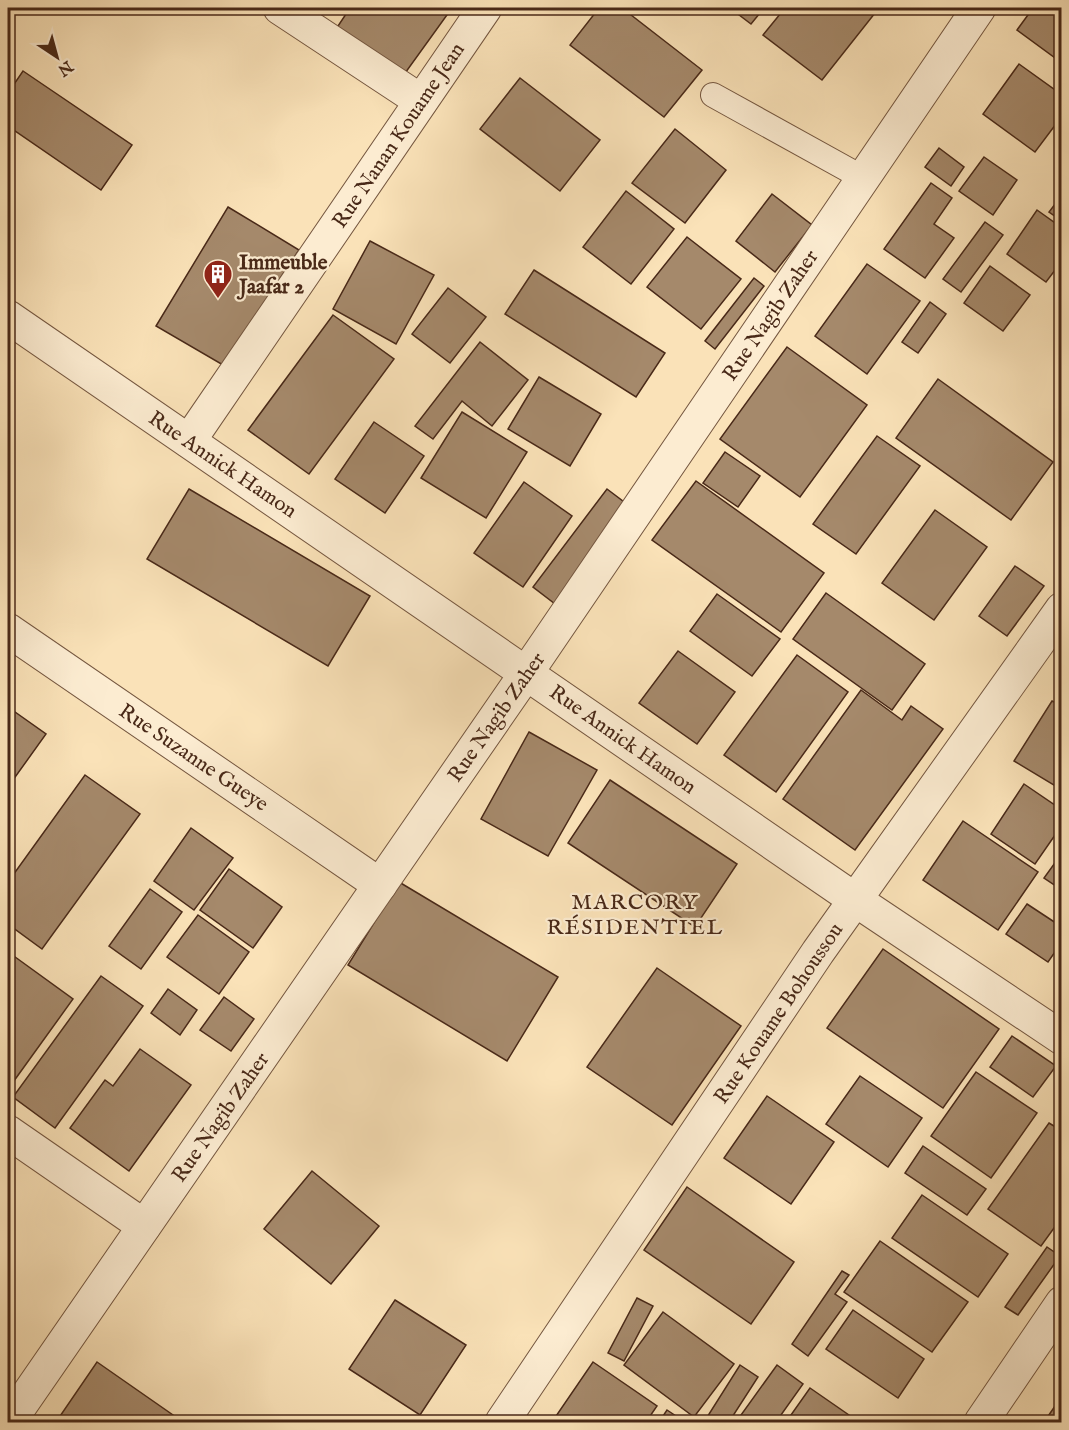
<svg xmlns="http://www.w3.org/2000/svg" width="1069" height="1430" font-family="'IM FELL English',serif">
	<rect width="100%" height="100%" fill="#fae2b8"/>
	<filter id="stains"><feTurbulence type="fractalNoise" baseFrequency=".00333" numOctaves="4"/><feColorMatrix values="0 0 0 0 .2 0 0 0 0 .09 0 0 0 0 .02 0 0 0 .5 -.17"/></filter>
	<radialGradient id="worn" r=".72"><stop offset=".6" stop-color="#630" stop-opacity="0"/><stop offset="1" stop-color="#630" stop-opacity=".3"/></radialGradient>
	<g fill="#a5896b" stroke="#492918" stroke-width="1.5">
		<polygon points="350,8 452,8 403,76 334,32"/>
		<polygon points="599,8 622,8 702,70 664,117 570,45"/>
		<polygon points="730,8 764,8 751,24"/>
		<polygon points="785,8 879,8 822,80 763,35"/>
		<polygon points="1033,8 1062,8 1062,63 1017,30"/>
		<polygon points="1019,64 1062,95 1062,116 1035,152 983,114"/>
		<polygon points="23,71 132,145 101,190 8,126 8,93"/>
		<polygon points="520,78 600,140 560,191 480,129"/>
		<polygon points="675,129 726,170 685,223 632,183"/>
		<polygon points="939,148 964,167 951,186 925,167"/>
		<polygon points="984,157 1017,180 993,215 959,191"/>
		<polygon points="931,183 952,198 934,224 954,238 925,278 884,249"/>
		<polygon points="626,191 674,229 631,284 583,247"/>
		<polygon points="772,194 812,225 775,272 736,241"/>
		<polygon points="1062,195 1062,221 1049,212"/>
		<polygon points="228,207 299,250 223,365 156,326"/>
		<polygon points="1037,210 1062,228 1062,261 1046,282 1007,254"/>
		<polygon points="985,222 1003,235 961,292 943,279"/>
		<polygon points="687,237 741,279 701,329 647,287"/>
		<polygon points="370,241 434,275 396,344 333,309"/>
		<polygon points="867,264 920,301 867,374 815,336"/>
		<polygon points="990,266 1030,295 1003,331 964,303"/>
		<polygon points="534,270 665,353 636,397 505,314"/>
		<polygon points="754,278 764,286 715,349 705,341"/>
		<polygon points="448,288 486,317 450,363 412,334"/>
		<polygon points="930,302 946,314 918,353 902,342"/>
		<polygon points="333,315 394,359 309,474 248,430"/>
		<polygon points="480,342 528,380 492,426 462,401 433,439 415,426"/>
		<polygon points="787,347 867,405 800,497 720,439"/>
		<polygon points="539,377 601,414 570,466 508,429"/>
		<polygon points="938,379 1053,462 1011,520 896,438"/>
		<polygon points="462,412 527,452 486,518 421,478"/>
		<polygon points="374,422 424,456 385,513 335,479"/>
		<polygon points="877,436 920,466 856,554 813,524"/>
		<polygon points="725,452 760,476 738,507 703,483"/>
		<polygon points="696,481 824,573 781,632 652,540"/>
		<polygon points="524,482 572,516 523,587 474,553"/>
		<polygon points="189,489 370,596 328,666 147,559"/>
		<polygon points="607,489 632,508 559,607 533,587"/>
		<polygon points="935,510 987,547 934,620 882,583"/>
		<polygon points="1015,566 1044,586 1007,636 979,616"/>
		<polygon points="826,593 925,664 892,710 793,639"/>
		<polygon points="717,594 780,639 752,676 690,631"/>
		<polygon points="678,651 735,692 697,744 639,703"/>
		<polygon points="797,655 848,692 776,792 724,755"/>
		<polygon points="861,690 902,720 911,706 943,729 855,850 783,799"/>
		<polygon points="1052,701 1062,706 1062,790 1014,761"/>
		<polygon points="8,707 46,734 8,787"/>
		<polygon points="529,732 597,770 548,856 481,819"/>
		<polygon points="85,775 140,814 42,949 8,924 8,882"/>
		<polygon points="610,780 737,864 695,927 568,843"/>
		<polygon points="1024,784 1062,810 1062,825 1035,864 991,834"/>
		<polygon points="963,821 1038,872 998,930 923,880"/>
		<polygon points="191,828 233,858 194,910 154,881"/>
		<polygon points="1062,853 1062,890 1044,878"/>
		<polygon points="229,869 282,907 253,948 200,910"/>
		<polygon points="399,882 558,977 507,1061 348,965"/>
		<polygon points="150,889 182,912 141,969 109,946"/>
		<polygon points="1027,904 1062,927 1062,942 1048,962 1006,934"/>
		<polygon points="198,915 249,952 219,994 167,957"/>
		<polygon points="883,949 999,1029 943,1108 827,1028"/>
		<polygon points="11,954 73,999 11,1085 8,1082 8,958"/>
		<polygon points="657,968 741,1026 672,1125 587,1067"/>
		<polygon points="101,976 143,1006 55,1128 13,1097"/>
		<polygon points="168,989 197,1010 180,1035 151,1013"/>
		<polygon points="224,997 254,1019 231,1051 200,1030"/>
		<polygon points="1012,1036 1056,1066 1033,1097 990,1067"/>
		<polygon points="140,1049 191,1085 129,1171 70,1128 105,1080 113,1086"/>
		<polygon points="976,1072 1037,1113 991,1178 931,1136"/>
		<polygon points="860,1076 922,1118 888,1167 826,1124"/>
		<polygon points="767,1096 834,1142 791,1204 724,1158"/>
		<polygon points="1049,1123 1062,1131 1062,1217 1041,1246 988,1209"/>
		<polygon points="923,1146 986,1189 967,1215 905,1173"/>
		<polygon points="312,1171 379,1226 331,1284 264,1229"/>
		<polygon points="687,1187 794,1262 751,1324 644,1250"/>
		<polygon points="922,1195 1008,1254 978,1297 892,1238"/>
		<polygon points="880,1241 968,1302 932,1352 844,1292"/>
		<polygon points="1047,1247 1060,1256 1018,1315 1005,1307"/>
		<polygon points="842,1271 849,1275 835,1294 847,1302 808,1356 792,1344"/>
		<polygon points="637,1298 653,1306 624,1361 608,1353"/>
		<polygon points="395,1300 466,1345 420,1415 349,1369"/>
		<polygon points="853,1310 924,1359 898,1398 826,1349"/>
		<polygon points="663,1312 734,1364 694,1417 624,1365"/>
		<polygon points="97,1362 183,1422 56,1422"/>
		<polygon points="593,1362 657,1406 646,1422 559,1422 554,1419"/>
		<polygon points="740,1365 758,1377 729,1422 704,1422"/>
		<polygon points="777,1365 803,1384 776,1422 736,1422"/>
		<polygon points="810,1388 859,1422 786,1422"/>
		<polygon points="1062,1396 1062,1422 1044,1422"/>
		<polygon points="667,1410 685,1422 659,1422"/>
		<polygon points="346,1416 356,1422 341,1422"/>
	</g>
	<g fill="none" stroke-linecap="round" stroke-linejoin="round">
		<g stroke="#755740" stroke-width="26">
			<polyline id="lane" points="713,95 863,178"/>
		</g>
		<g stroke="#755740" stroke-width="35">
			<g id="street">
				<polyline points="280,8 421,101"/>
				<polyline points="8,317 857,901 1062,1038"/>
				<polyline points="189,441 485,8"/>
				<polyline points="8,630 380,885"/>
				<polyline points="8,1132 144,1226"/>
				<polyline points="9,1422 527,672 979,8"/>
				<polyline points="502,1422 818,952 1062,609"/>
				<polyline points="981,1422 1062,1303"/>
			</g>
		</g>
		<use href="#lane" stroke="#fcecd1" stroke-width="24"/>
		<use href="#street" stroke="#fcecd1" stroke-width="33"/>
	</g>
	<defs>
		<g id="building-pin" transform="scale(1.5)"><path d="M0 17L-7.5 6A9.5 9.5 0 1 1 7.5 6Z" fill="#8f2418" stroke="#fcecd1"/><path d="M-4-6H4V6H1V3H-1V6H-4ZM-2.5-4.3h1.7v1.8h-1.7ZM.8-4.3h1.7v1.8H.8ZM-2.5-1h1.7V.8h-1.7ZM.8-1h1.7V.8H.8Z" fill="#fff"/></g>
	</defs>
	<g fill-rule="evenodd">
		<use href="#building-pin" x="218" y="274"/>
	</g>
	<g text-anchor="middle" stroke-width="4.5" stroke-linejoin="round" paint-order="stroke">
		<g font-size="21" fill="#492918" stroke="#fcecd1">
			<text transform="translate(398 135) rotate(-56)" y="7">Rue Nanan Kouame Jean</text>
			<text transform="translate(770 315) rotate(-56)" y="7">Rue Nagib Zaher</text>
			<text transform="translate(223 464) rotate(34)" y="7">Rue Annick Hamon</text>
			<text transform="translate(496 717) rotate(-55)" y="7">Rue Nagib Zaher</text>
			<text transform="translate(623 739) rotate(35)" y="7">Rue Annick Hamon</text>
			<text transform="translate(194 757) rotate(34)" y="7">Rue Suzanne Gueye</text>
			<text transform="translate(778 1013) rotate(-56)" y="7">Rue Kouame Bohoussou</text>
			<text transform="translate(220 1117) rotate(-55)" y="7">Rue Nagib Zaher</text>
		</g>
		<g font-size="21" font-weight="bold" fill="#492918" stroke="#fcecd1" text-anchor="start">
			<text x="239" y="269">Immeuble<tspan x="239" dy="24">Jaafar 2</tspan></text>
		</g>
		<g font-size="22" letter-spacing="1.5" fill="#492918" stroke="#fcecd1">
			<text x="635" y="909">MARCORY<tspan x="635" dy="25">RÉSIDENTIEL</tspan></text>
		</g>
	</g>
	<rect width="1069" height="1430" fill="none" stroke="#fae2b8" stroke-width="30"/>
	<rect x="9" y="9" width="1051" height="1412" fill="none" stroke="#492918" stroke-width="3"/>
	<rect x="15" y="15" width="1039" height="1400" fill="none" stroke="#492918" stroke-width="1.5"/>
	<g transform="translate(57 57) rotate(144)" stroke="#fcecd1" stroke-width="4.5" paint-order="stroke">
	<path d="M0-4.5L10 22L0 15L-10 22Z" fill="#492918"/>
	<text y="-9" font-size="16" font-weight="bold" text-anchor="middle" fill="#492918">N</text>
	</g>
	<rect width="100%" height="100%" filter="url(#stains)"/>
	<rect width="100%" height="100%" fill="url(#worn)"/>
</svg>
